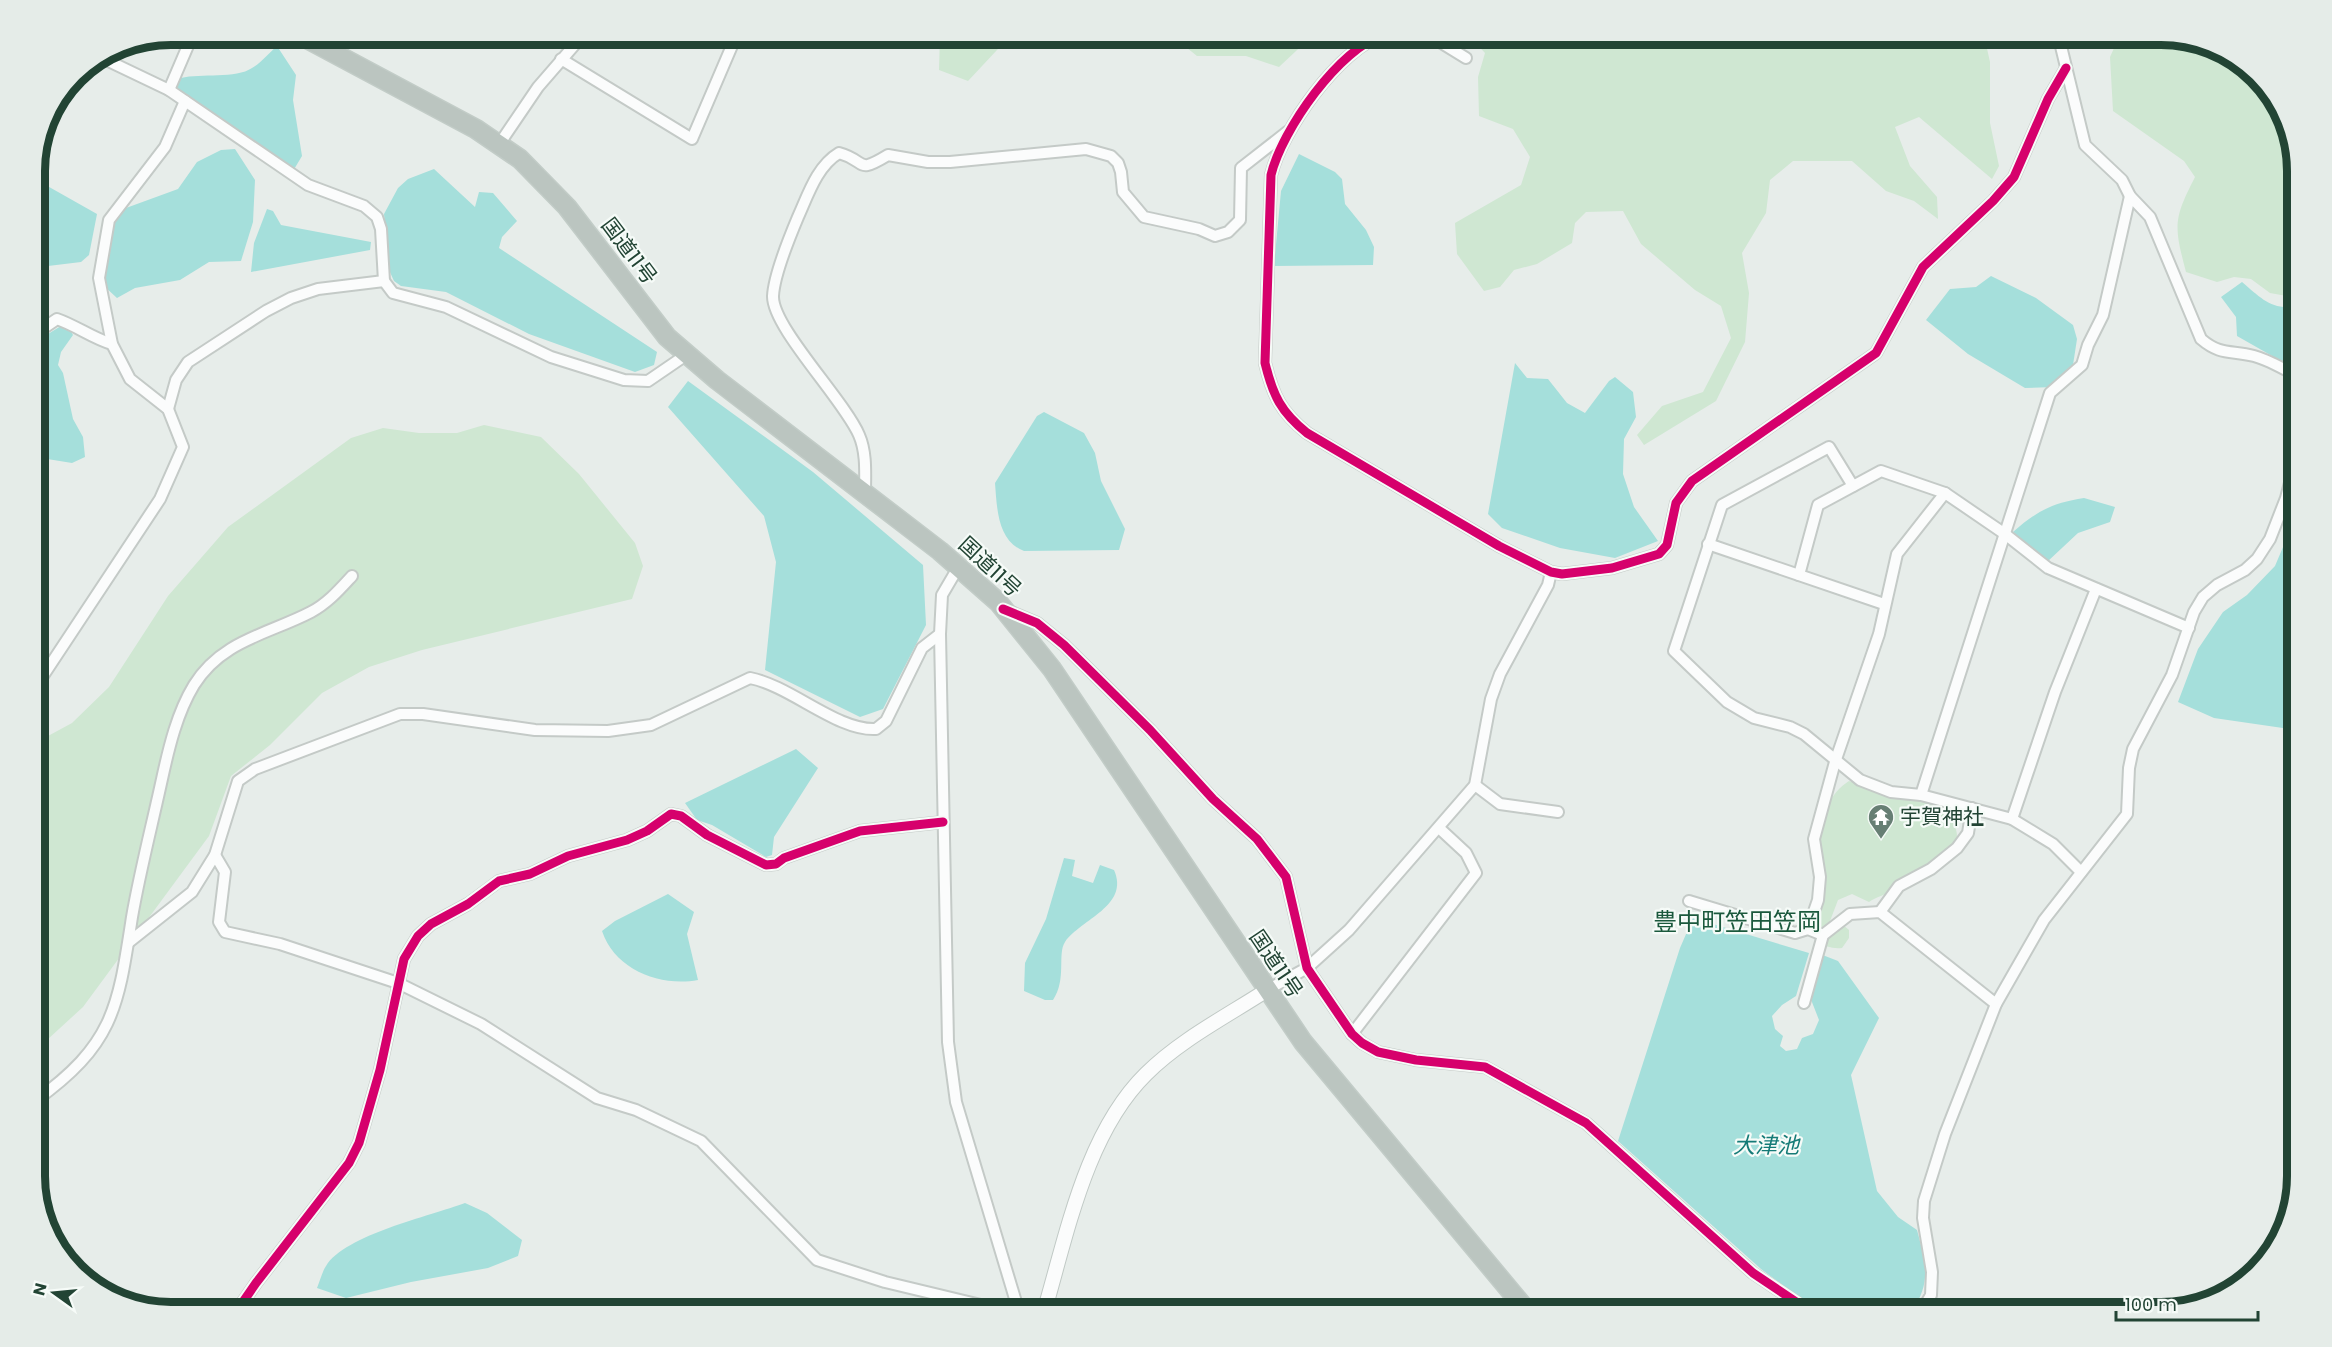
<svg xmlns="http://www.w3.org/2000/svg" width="2332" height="1347" font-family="Poppins,'Noto Sans JP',sans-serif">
	<rect width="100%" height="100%" fill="#e7edea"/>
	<g fill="#cfe7d2">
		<polygon points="940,35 940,34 1011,35 968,81 939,70"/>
		<polygon points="1171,35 1313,35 1279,67 1246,56 1197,56"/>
		<polygon points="1468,35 1984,35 1990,62 1990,123 1999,166 1992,179 1919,117 1895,127 1910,166 1937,197 1938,219 1914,201 1886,191 1852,161 1793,161 1770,180 1766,213 1742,253 1749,293 1745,342 1716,401 1644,445 1637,435 1662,406 1703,392 1731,338 1721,306 1695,290 1641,244 1623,211 1586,212 1575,223 1572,243 1537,264 1514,270 1500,287 1484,291 1457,254 1455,223 1521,185 1530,157 1513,129 1479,116 1478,77 1485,53"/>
		<path d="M2120,35H2161L2229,53L2279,102L2297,162V298L2270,293L2251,279L2234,277L2217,282L2186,272C2174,226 2173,220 2195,177L2184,161L2113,111L2110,57Z"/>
		<polygon points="484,425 541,437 579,474 635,543 643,566 632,599 422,650 369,667 322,693 270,745 231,776 209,836 83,1007 35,1051 35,743 72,723 109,687 168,596 228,527 351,438 383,428 419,433 457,433"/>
		<path d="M1849,781L1901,800L1922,799L1948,810C1951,817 1957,828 1957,836C1956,882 1898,884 1869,902L1852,894L1838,900L1830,921L1832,925H1843L1849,930V938L1842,948C1825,950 1812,939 1803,926C1806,919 1811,911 1813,904C1820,864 1810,806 1849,781Z"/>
	</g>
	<g fill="#a5dfdb">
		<path d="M277,46L296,75L293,100L302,156L293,171L176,89L181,78C201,73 236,79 252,68C261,63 269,53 277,46Z"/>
		<polygon points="235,149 255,180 253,222 241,261 209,262 180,280 135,288 117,298 103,285 114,221 126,208 178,189 197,162 221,150"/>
		<polygon points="1299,154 1335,172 1342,179 1345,204 1366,230 1374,247 1373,265 1274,266 1281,191"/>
		<polygon points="434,169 475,207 479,192 493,193 517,221 502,237 499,248 657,352 654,365 635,372 529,334 446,292 401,286 394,281 389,270 384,214 398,188 408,179"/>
		<polygon points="35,179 97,214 89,255 81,262 48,266 35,286"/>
		<polygon points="267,209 273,211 281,225 371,242 370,250 251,272 254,243"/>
		<polygon points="1991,276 2036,298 2073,325 2077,339 2073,365 2055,387 2025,388 1968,354 1926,320 1950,289 1976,287"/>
		<path d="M2242,282C2261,298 2272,311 2297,306V367L2295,369L2237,336L2236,317L2221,297Z"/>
		<polygon points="61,326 70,330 73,335 61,352 58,365 63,373 73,419 83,437 85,457 72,463 35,457 35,342"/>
		<polygon points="1515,363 1527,378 1548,379 1567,403 1585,413 1609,381 1615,377 1633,392 1636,417 1624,439 1623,474 1634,507 1658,541 1615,558 1560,548 1502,528 1488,514"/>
		<polygon points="688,381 813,472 923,565 926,625 883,709 860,717 765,670 776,562 764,516 668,407"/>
		<path d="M1044,412L1084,433L1095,453L1101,481L1125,529L1119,550L1024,551C997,541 997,507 995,483L1037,416Z"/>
		<path d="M2084,498L2115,507L2110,522L2078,533L2047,562L2013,532C2037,511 2052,503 2084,498Z"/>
		<polygon points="2297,514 2297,730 2214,718 2178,702 2198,649 2223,612 2247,595 2275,566"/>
		<polygon points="796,749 818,768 774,837 772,855 766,857 712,825 697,820 685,803"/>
		<path d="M1064,858L1075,860L1072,876L1093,883L1100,865L1114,870C1130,906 1081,919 1065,942C1057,954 1067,979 1053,1000H1045L1024,991L1025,963L1046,919Z"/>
		<path d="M668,894L694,912L687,934L698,980C660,987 615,970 602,931L615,921Z"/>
		<path d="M1693,918L1809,953L1796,996L1782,1005L1772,1016L1775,1029L1783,1036L1780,1046L1786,1051L1797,1049L1802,1038L1813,1034L1819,1020L1810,997L1820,954L1838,961L1879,1018L1851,1075L1877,1191L1898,1217L1917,1230C1926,1263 1932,1283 1911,1312H1827L1806,1302L1761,1269L1618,1141L1680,948Z"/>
		<path d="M465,1203L487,1213L522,1240L518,1256L488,1268L411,1282L346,1298L317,1288C320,1281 322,1272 326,1266C345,1235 430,1216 465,1203Z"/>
	</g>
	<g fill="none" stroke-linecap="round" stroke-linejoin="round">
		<g stroke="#c4cac7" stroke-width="14">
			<g id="street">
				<path d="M1385,34C1339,48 1282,130 1271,175L1265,363C1273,396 1281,412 1307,433L1499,546L1551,572L1562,574L1612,568L1659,554L1667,545L1676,503L1692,481L1876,353L1923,267L1993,201L2014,177L2048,99L2066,68"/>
				<polyline points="1420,34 1440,42 1466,58"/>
				<path d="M2058,34L2085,145L2122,180L2130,196L2150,217L2201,339C2221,356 2231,350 2254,356C2269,360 2284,369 2297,376"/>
				<polyline points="100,57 169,90 308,185 364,206 377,217 381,229 384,281 393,293 446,307 551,357 624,380 648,381 686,355"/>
				<polyline points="561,59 692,139 737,34"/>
				<polyline points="169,90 193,34"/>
				<polyline points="500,143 538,87 584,34"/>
				<path d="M35,334L57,319C77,326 92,338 112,344"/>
				<polyline points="168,409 176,380 188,362 266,311 291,298 318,289 384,281"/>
				<polyline points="1853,486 1829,447 1722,505 1674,651 1727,702 1754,718 1790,727 1804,734 1860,780 1891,792 1921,795 2012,819 2053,844 2081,872"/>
				<path d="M865,494C865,475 867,453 859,435C844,400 772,327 773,296C774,276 790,236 798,217C808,195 817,166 839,153C868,161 855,175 888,155L928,162H950L1086,149L1111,156L1118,163L1121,172L1123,192L1144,217L1199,229L1215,236L1228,232L1240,220L1241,168L1287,132"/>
				<polyline points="1708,544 1884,604"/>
				<polyline points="959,566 942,595 940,634 948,1042 956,1102 1019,1312"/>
				<polyline points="1799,575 1818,505 1881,471 1945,493 2005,534 2048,568 2189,628"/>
				<polyline points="1009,611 1037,623 1064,645 1150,730 1213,799 1257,839 1286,877 1307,968 1352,1034 1362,1043 1378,1052 1416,1060 1485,1067 1586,1123 1753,1273 1811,1312"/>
				<polyline points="35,688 160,499 183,447 168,409 130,379 112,344 99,278 109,220 165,147 185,101"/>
				<polyline points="1475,785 1500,804 1558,812"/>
				<polyline points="1921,795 2050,393 2082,365 2088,345 2103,315 2130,196"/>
				<polyline points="2012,819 2055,692 2096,589"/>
				<polyline points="215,855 225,872 219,922 225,932 280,944 398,983 481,1024 597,1098 636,1110 701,1141 817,1260 885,1282 1010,1312"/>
				<polyline points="1689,901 1795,933 1808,929 1823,935"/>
				<polyline points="1880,912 1899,886 1931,869 1957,848 1968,833 1972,808"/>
				<polyline points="1808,929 1818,900 1820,877 1814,839 1835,762 1879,634 1897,554 1945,493"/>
				<path d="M129,942L192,892L215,855L238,781L255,769L400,714H423L535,730L608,731L651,725L750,678C791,686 837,731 876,729L886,721L922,648L940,634"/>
				<polyline points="1267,990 1307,968 1349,930 1475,785 1491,699 1500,674 1548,585 1551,572"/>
				<polyline points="1804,1003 1823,935 1850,914 1880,912 1996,1004"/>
				<polyline points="1352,1034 1476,873 1466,853 1439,828"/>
				<path d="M35,1101C114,1044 118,1008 132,917C140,871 152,825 162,779C169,747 177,713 194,685C222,640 269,634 311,612C328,603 340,589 352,576"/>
				<polyline points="83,1275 110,1296"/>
				<polyline points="236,1312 256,1283 349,1163 359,1143 380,1070 404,959 418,936 431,924 468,904 499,881 530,874 568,856 627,840 647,831 671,814 681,816 707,835 766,865 776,864 784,858 860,831 943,822"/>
				<polyline points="1921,1312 1931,1295 1932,1272 1923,1218 1924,1201 1945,1134 1996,1004 2044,920 2127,814 2129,768 2133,749 2172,675 2194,612 2203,597 2217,585 2245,570 2257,559 2270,539 2286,498 2297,456"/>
			</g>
		</g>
		<g stroke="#c0c9c5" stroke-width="16">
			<path id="secondary" d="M1044,1312C1067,1234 1086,1133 1146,1074C1180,1040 1227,1016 1267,990"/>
		</g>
		<g stroke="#c2ccc7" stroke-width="21">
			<polyline id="highway" points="298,34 476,129 520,159 567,207 667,337 717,380 940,551 998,602 1052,669 1303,1042 1528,1312"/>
		</g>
		<use href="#street" stroke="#fbfcfc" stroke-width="10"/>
		<use href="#secondary" stroke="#fbfcfc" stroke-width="14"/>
		<use href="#highway" stroke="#bbc5c0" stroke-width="18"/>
		<g stroke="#f6fbf8" stroke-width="13">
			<g id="cycleway">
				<path d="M1385,34C1339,48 1282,130 1271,175L1265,363C1273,396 1281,412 1307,433L1499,546L1551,572L1562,574L1612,568L1659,554L1667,545L1676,503L1692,481L1876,353L1923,267L1993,201L2014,177L2048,99L2066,68"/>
				<polyline points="1003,609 1037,623 1064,645 1150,730 1213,799 1257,839 1286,877 1307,968 1352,1034 1362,1043 1378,1052 1416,1060 1485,1067 1586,1123 1753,1273 1811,1312"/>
				<polyline points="236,1312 256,1283 349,1163 359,1143 380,1070 404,959 418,936 431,924 468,904 499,881 530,874 568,856 627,840 647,831 671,814 681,816 707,835 766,865 776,864 784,858 860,831 943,822"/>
			</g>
		</g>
		<use href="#cycleway" stroke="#d6006c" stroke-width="9"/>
	</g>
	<defs>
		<g id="temple-pin" transform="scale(1.35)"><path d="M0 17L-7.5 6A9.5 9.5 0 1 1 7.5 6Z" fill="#677f74" stroke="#f6fbf8"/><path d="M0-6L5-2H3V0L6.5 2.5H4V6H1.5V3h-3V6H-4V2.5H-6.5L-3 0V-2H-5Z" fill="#fff"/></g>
	</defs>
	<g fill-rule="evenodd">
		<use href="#temple-pin" x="1881" y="817"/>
	</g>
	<g text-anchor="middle" stroke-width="4.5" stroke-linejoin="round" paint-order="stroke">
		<g font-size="21" fill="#224434" stroke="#f6fbf8">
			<text transform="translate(629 251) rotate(53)" y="7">国道11号</text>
			<text transform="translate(990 567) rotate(43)" y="7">国道11号</text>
			<text transform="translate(1276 964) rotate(56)" y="7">国道11号</text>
		</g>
		<g font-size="21" fill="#224434" stroke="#f6fbf8" text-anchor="start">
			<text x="1900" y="824">宇賀神社</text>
		</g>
		<g font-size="22" font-style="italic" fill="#157b77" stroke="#f6fbf8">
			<text x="1766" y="1153">大津池</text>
		</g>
		<g font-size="24" fill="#1b593d" stroke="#f6fbf8">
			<text x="1737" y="930">豊中町笠田笠岡</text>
		</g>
	</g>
	<path d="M0 0H2332V1347H0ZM171 45H2161A126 126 0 0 1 2287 171V1176A126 126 0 0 1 2161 1302H171A126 126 0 0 1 45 1176V171A126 126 0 0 1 171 45Z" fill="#e5ece8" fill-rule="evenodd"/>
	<path fill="none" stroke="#224434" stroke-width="8" d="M171 45H2161A126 126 0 0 1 2287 171V1176A126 126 0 0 1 2161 1302H171A126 126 0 0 1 45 1176V171A126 126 0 0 1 171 45Z"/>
	<g transform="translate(54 1293) rotate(285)" stroke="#f6fbf8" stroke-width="4.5" paint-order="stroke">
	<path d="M0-4.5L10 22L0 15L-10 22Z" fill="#224434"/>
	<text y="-9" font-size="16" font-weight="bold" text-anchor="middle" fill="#224434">N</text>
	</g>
	<path d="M2116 1311v9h142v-9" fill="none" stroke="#224434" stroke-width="3"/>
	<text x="2125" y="1311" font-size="18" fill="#224434" stroke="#f6fbf8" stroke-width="4.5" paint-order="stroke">100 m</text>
</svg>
